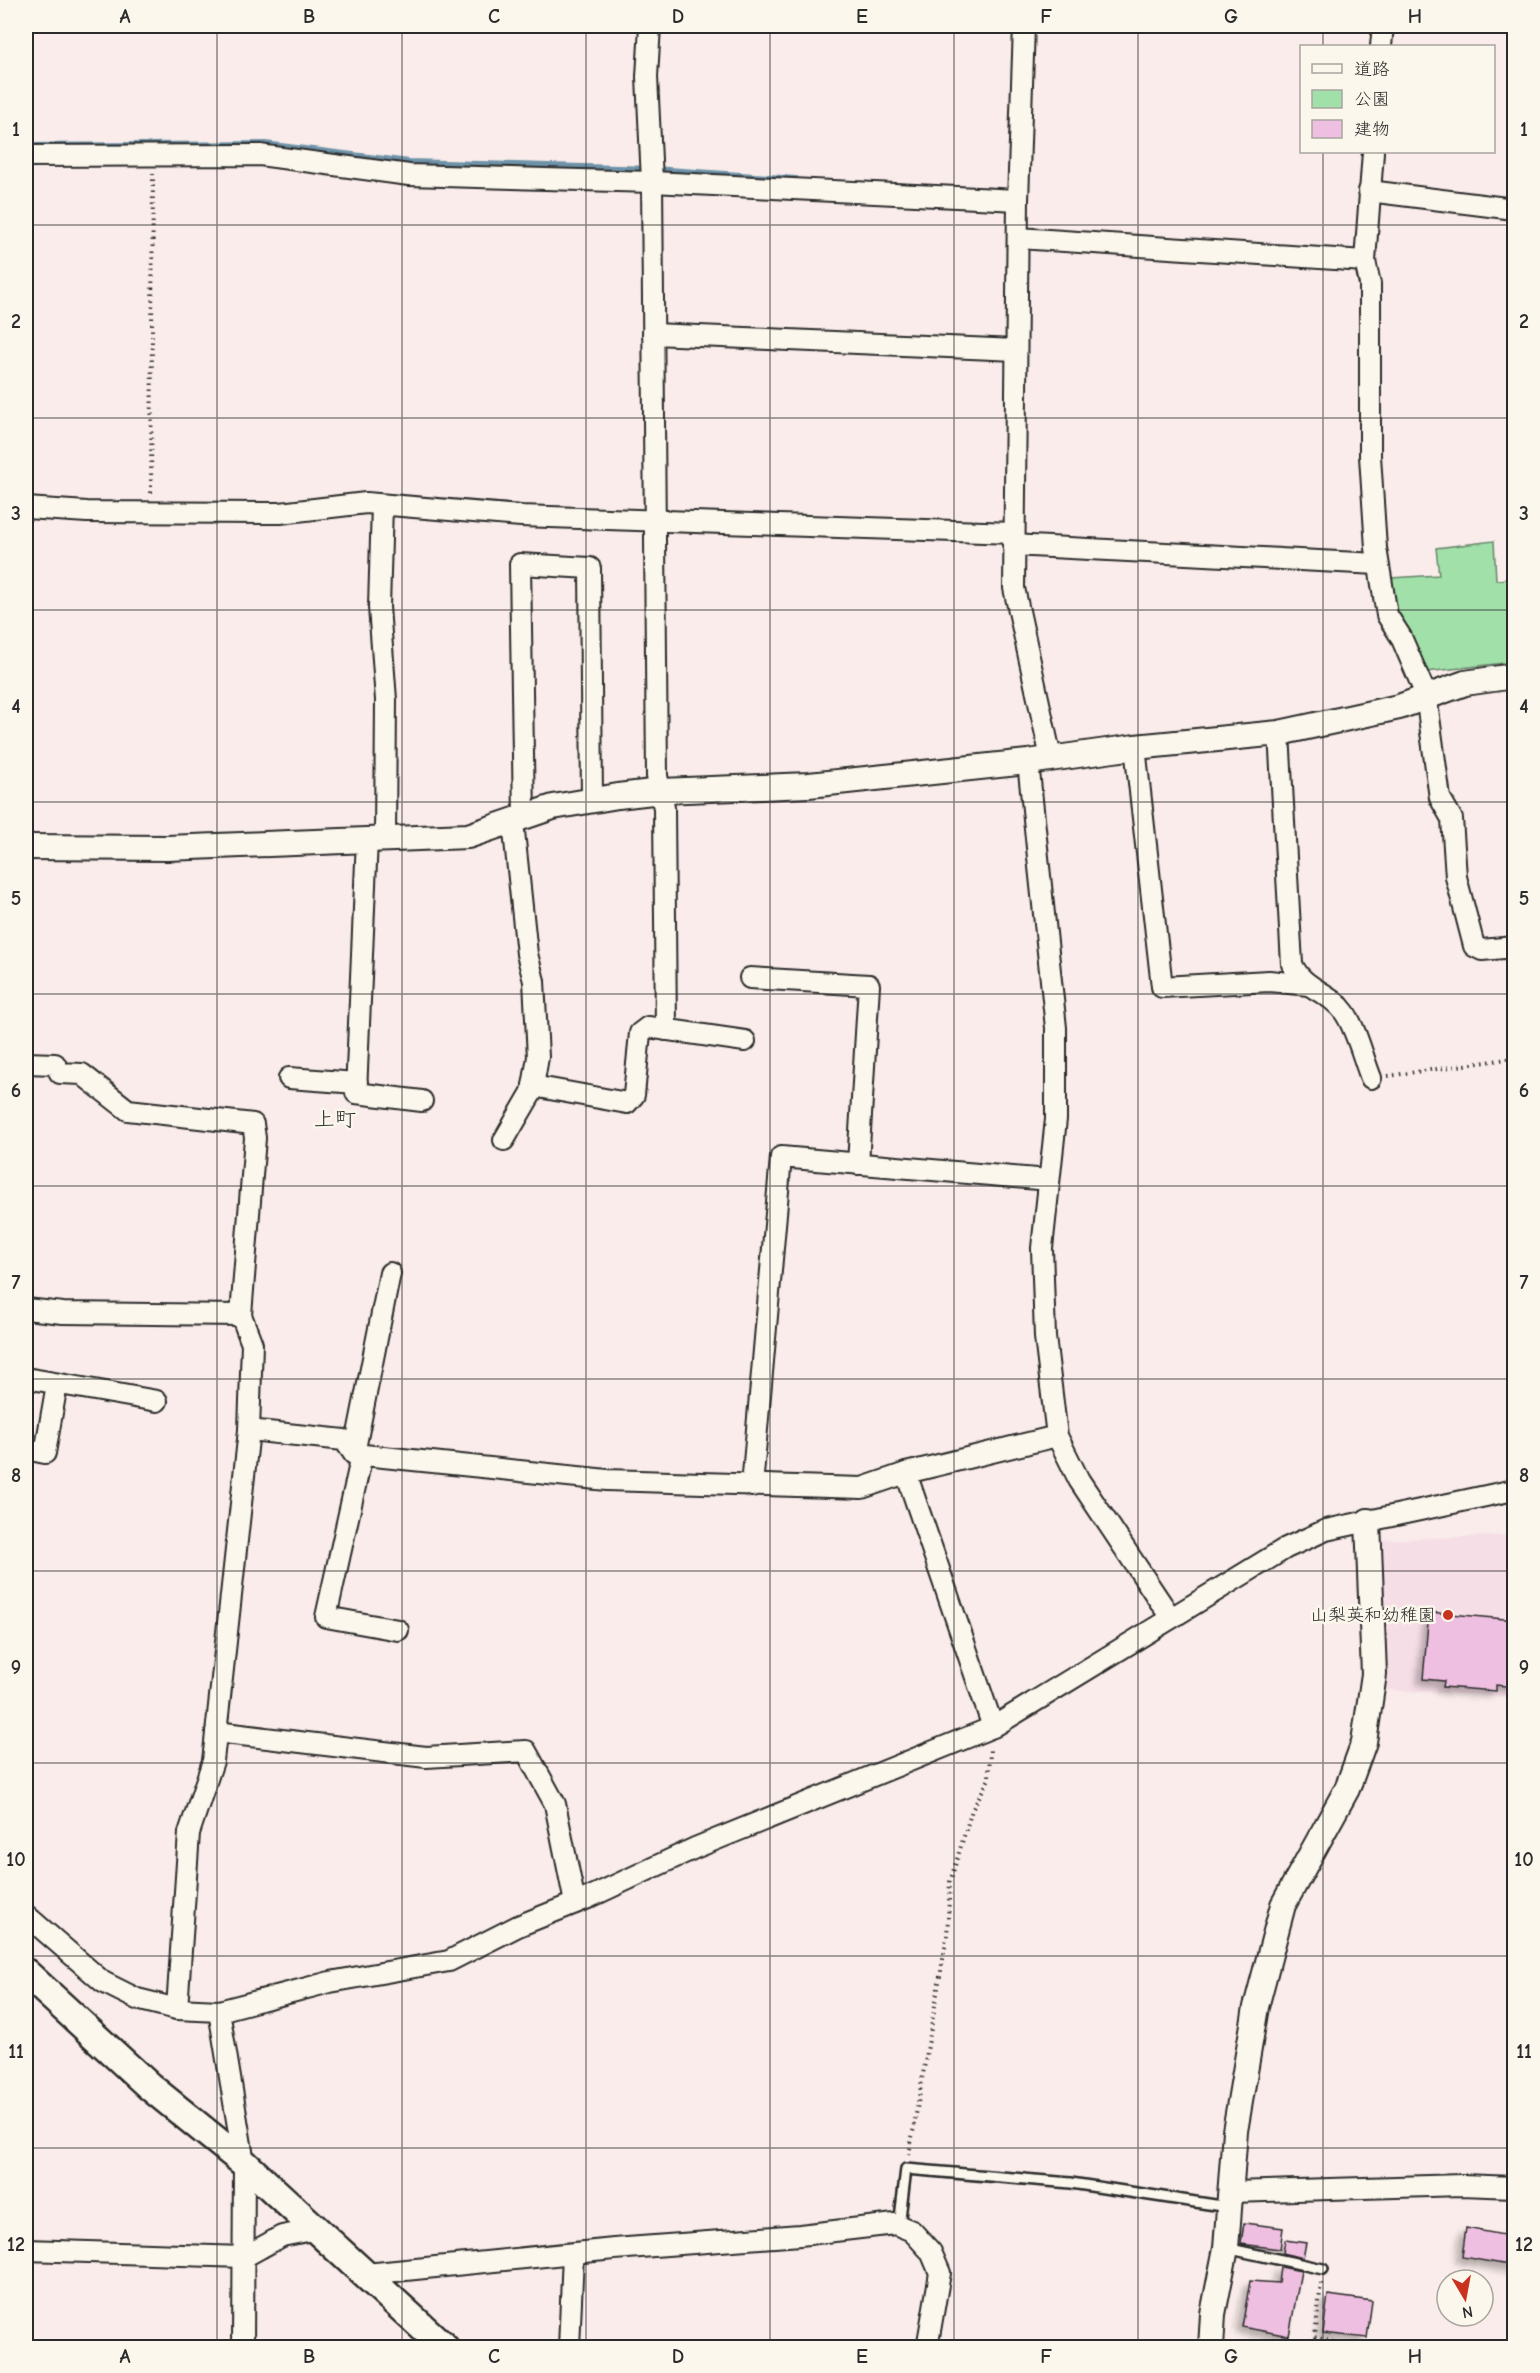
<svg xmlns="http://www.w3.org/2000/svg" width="1540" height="2373" font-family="'Comic Neue','Klee One',sans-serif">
	<defs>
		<filter id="shadow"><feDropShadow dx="-5.5" dy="5.5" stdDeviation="3" flood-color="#0004"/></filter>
	</defs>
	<rect width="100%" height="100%" fill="#f9ecea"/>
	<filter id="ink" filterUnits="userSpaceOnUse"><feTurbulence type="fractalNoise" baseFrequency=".0167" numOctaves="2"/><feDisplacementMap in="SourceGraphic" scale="12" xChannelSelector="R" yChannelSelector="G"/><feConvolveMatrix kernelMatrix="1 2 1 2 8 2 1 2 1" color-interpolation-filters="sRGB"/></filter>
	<g filter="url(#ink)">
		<polygon fill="#f6dee7" points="1514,1535 1514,1697 1384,1690 1378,1540"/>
		<polygon fill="#a1e0a9" stroke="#66866a" stroke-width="1.5" points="1494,541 1496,580 1509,579 1513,662 1426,672 1394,606 1391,578 1439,575 1436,548"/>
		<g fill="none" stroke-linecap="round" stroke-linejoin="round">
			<polyline stroke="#6e93a8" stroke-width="6" points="26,146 265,144 409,162 654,169 796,179"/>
		</g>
		<g fill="#efbfe1" stroke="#2b2b2b" stroke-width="1.5" filter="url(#shadow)">
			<polygon points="1429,1612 1515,1620 1515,1687 1496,1685 1496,1691 1443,1687 1444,1681 1423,1679"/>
			<polygon points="1244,2223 1283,2228 1280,2249 1241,2244"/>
			<polygon points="1466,2228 1515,2237 1515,2266 1462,2257"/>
			<polygon points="1285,2240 1306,2243 1303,2258 1283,2253"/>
			<polygon points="1281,2267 1301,2271 1289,2336 1242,2327 1250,2281 1279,2283"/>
			<polygon points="1328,2295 1372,2301 1367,2338 1323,2333"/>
		</g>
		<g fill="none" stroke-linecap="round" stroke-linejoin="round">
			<g stroke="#2b2b2b" stroke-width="14">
				<g id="service">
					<polyline points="899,2226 906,2169 1071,2183 1228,2207"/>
					<polyline points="1226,2248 1323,2269"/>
				</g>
			</g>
			<g stroke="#2b2b2b" stroke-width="24">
				<g id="minor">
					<polyline points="650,26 647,77 652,181 657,776 664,808 666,1030"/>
					<polyline points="1024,26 1018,200 1014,588 1051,758"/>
					<polyline points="1381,46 1383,26"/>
					<polyline points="1373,152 1365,261 1370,284 1370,456 1376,548 1387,615 1401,637 1426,695 1440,798 1452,819 1456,877 1474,946 1482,950 1514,947"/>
					<polyline points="26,156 260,155 409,175 652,182 1018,200"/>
					<polyline points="1369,191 1514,209"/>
					<polyline points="1018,238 1365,261"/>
					<polyline points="653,334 1016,350"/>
					<polyline points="382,505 379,607 386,700 385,839"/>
					<polyline points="26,508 87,512 280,513 366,503 521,516 1013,533"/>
					<polyline points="1013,545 1378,564"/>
					<path d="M1279,733L1292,964C1304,991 1329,990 1345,1013C1357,1031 1363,1058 1371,1078"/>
					<polyline points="1135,747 1162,987 1269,981 1309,985"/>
					<polyline points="1028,762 1056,1028 1056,1119 1042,1248 1045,1337 1057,1436 1079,1480 1171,1618"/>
					<polyline points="524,818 520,564 590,568 592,800"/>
					<polyline points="367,839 356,1093 422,1101"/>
					<polyline points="750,978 869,985 858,1164"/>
					<polyline points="26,1063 55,1064 60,1073 82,1074 128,1110 253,1124 255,1138 241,1315 252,1344 249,1430 213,1761 189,1833 177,2009"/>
					<polyline points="289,1078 357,1083"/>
					<polyline points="533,1086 627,1103 634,1095 640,1033 648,1027 745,1041"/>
					<polyline points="504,1140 532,1092 538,1057 534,981 527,954 513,822"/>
					<polyline points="26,1309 63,1313 241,1315"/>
					<polyline points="26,1378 157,1401"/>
					<polyline points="249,1430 344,1440 354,1454 607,1480 862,1488 906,1473 1057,1436"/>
					<polyline points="26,1449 45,1453 57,1384"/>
					<polyline points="354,1454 390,1273"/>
					<polyline points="362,1455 326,1617 398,1630"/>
					<polyline points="906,1473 993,1727"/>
					<polyline points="752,1486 781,1157 1049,1180"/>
					<polyline points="216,1732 426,1757 526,1751 555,1804 575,1903"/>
					<polyline points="26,1915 103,1982 137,1999 177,2009 219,2011 330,1982 449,1961 518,1926 588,1898 695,1848 993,1727 1286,1548 1326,1530 1514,1490"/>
					<polyline points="219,2011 244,2163 243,2348"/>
					<polyline points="1232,2192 1462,2185 1514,2187"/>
					<polyline points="26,2250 244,2257 282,2236 317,2229"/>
					<polyline points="366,2274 614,2249 800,2235 895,2224 912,2231 931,2252 940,2273 927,2348"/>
					<polyline points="569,2348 573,2254"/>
				</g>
			</g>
			<g stroke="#2b2b2b" stroke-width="28">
				<g id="tertiary">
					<polyline points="26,847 167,848 468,836 553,807 618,796 661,791 809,785 1028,762 1135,747 1279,733 1399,707 1465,683 1514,676"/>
					<polyline points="1211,2348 1213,2314 1226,2248 1235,2131 1256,2007 1283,1905 1347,1789 1364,1742 1374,1674 1368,1521"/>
				</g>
			</g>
			<g stroke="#2b2b2b" stroke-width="32">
				<polyline id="secondary" points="26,1973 149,2086 244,2163 445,2348"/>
			</g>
			<g stroke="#2b2b2b" stroke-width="4" stroke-dasharray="1.5 4.5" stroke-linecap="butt">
				<polyline points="151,493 153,174"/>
				<polyline points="1388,1076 1514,1058"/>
				<polyline points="909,2155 947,1936 950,1882 972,1810 989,1779 990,1748"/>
				<polyline points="1321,2283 1315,2337 1355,2348"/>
			</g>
			<use href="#service" stroke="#fbf7ec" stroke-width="9"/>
			<use href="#minor" stroke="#fbf7ec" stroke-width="20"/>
			<use href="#tertiary" stroke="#fbf7ec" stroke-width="24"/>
			<use href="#secondary" stroke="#fbf7ec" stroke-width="27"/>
		</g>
	</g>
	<path fill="none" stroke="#2b2b2b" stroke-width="1.5" stroke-opacity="0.55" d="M217,26V2348M402,26V2348M586,26V2348M770,26V2348M954,26V2348M1138,26V2348M1323,26V46M1323,152V2348M26,225H1514M26,418H1514M26,610H1514M26,802H1514M26,994H1514M26,1186H1514M26,1379H1514M26,1571H1514M26,1763H1514M26,1956H1514M26,2148H1514"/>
	<circle fill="#c8321e" stroke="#fbf7ec" stroke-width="2" cx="1448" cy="1615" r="6"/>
	<g text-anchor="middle" stroke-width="5" stroke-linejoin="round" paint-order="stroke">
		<g font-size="18" fill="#2b2b2b" stroke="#fbf7ec" text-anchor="end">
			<text x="1436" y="1621">山梨英和幼稚園</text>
		</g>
		<g font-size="21" fill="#2b2b2b" stroke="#fbf7ec">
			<text x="335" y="1126">上町</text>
		</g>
	</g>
	<rect width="1540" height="2373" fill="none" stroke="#fbf7ec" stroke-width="66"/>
	<rect x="1300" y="45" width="195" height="108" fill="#fbf7ec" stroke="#a8a59f" stroke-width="1.5"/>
	<rect x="1312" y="64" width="30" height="9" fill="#fbf7ec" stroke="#a8a59f" stroke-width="1.5"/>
	<text x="1354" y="75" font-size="18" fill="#2b2b2b">道路</text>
	<rect x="1312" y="90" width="30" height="18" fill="#a1e0a9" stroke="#a8a59f" stroke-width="1.5"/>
	<text x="1354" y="105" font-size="18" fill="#2b2b2b">公園</text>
	<rect x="1312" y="120" width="30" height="18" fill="#efbfe1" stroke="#a8a59f" stroke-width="1.5"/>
	<text x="1354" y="135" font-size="18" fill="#2b2b2b">建物</text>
	<g transform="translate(1465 2298) rotate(170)"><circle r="28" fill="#fbf7ec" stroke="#a8a59f" stroke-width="1.5"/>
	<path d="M0-4.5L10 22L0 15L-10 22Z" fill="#c8321e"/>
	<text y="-9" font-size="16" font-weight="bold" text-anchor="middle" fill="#2b2b2b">N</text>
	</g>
	<rect x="33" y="33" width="1474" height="2307" fill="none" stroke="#2b2b2b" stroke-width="2"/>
	<g font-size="20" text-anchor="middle" font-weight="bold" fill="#2b2b2b">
		<text x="125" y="23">A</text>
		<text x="309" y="23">B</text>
		<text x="494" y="23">C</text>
		<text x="678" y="23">D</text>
		<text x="862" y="23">E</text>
		<text x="1046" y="23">F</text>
		<text x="1231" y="23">G</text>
		<text x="1415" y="23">H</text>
		<text x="16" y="136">1</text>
		<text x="1524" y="136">1</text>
		<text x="16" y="328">2</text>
		<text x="1524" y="328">2</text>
		<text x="16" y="520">3</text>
		<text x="1524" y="520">3</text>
		<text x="16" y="713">4</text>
		<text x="1524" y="713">4</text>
		<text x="16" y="905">5</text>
		<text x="1524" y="905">5</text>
		<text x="16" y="1097">6</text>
		<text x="1524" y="1097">6</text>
		<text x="16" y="1289">7</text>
		<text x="1524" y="1289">7</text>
		<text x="16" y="1482">8</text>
		<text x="1524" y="1482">8</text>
		<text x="16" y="1674">9</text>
		<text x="1524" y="1674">9</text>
		<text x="16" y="1866">10</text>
		<text x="1524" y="1866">10</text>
		<text x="16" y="2058">11</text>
		<text x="1524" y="2058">11</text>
		<text x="16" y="2251">12</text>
		<text x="1524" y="2251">12</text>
		<text x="125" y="2363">A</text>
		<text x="309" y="2363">B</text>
		<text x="494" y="2363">C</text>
		<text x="678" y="2363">D</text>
		<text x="862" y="2363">E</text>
		<text x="1046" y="2363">F</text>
		<text x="1231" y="2363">G</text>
		<text x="1415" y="2363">H</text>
	</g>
</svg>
